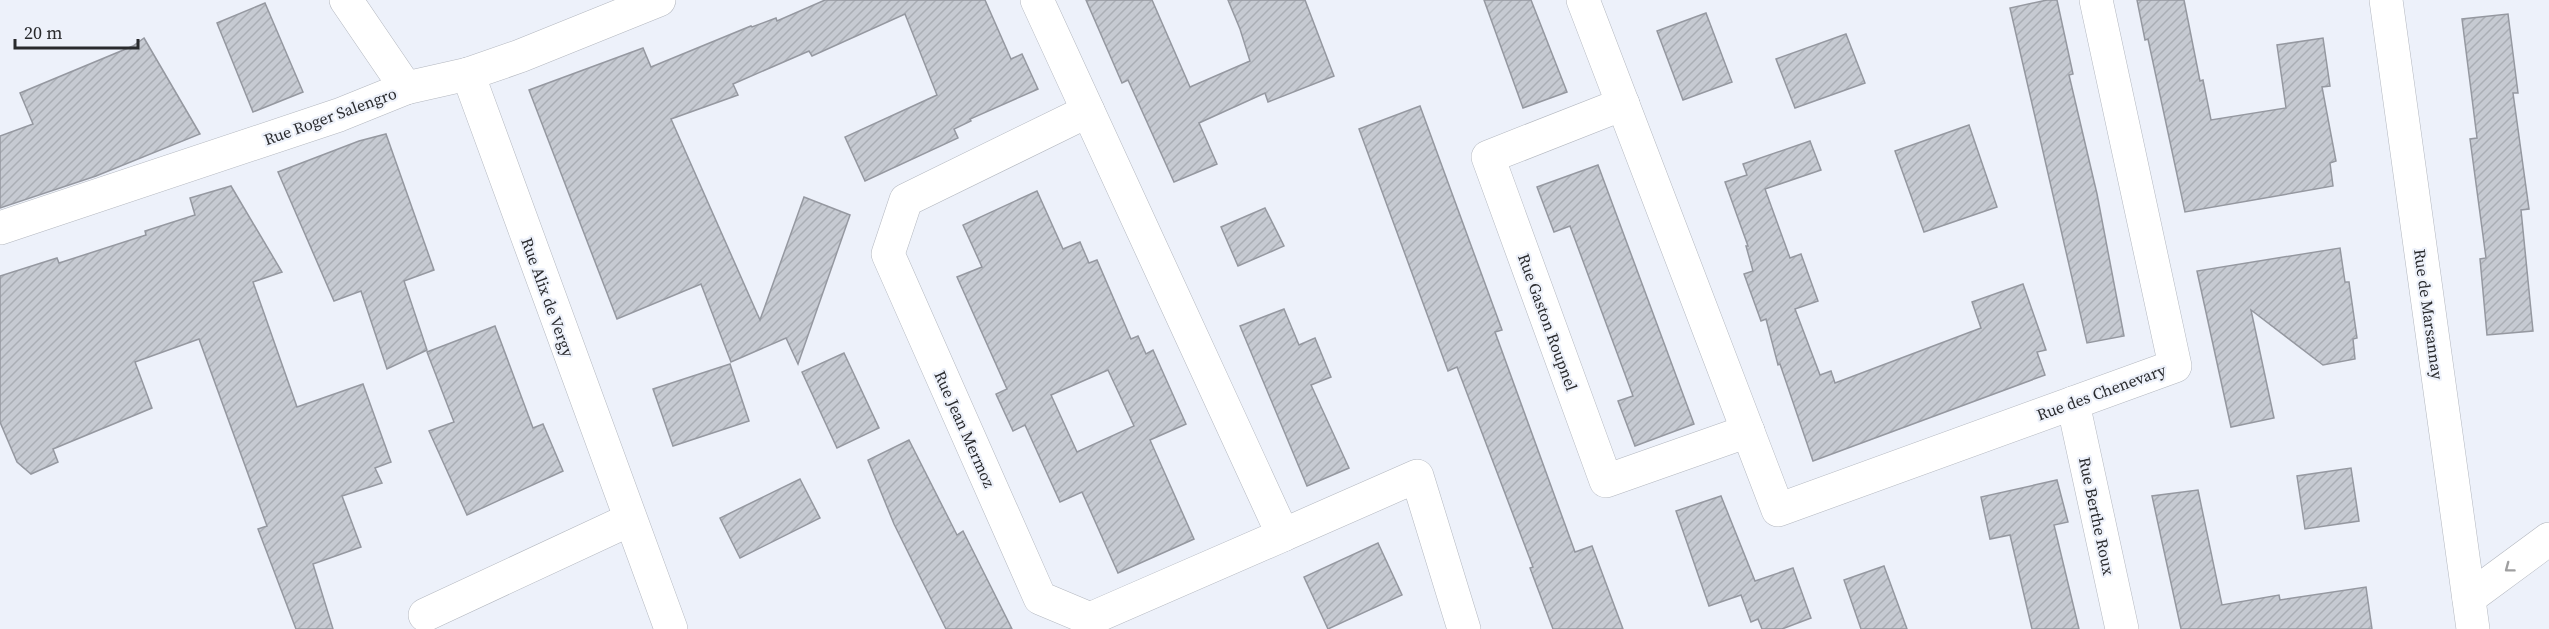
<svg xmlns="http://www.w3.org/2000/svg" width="2549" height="629" font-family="'Source Serif 4',serif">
	<defs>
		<pattern id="building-hatch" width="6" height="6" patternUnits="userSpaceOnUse" patternTransform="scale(1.5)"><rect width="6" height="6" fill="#c6cad2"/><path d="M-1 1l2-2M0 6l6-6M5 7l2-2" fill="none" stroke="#aaaeb5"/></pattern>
	</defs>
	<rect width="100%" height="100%" fill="#edf1fa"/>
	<g fill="url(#building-hatch)" stroke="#9598a0" stroke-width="1.5" fill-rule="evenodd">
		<polygon points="825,0 985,0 1011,59 1022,54 1038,89 970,119 971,121 954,129 958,138 865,181 845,137 937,95 905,14 812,56 809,51 733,84 738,95 671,119 760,320 804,197 850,215 798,364 786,338 731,362 701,284 617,319 529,90 643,48 651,67 751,26 752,27 776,18 777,21"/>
		<polygon points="1086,0 1152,0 1190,87 1250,61 1240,29 1228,0 1305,0 1334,76 1268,102 1265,93 1199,123 1217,164 1174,182 1128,80 1122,83"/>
		<polygon points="1484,0 1531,0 1567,92 1523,108"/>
		<polygon points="2047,0 2057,0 2073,74 2069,75 2097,194 2124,336 2087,343 2010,8"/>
		<polygon points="2137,0 2184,0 2200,81 2203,80 2211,120 2286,108 2277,45 2323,38 2330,86 2322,87 2336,161 2330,163 2333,186 2185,212 2148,39 2145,40"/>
		<polygon points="265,3 303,92 253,112 217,23"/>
		<polygon points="1706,13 1732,82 1683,100 1657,31"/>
		<polygon points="2508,14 2518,93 2513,93 2529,209 2521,210 2533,331 2487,335 2480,259 2486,258 2470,139 2477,138 2462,19"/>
		<polygon points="1846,34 1865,83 1795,108 1776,59"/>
		<polygon points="144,38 200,134 96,176 0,208 0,136 33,124 20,93 133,46"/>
		<polygon points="1420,106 1502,330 1495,332 1575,552 1592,546 1623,629 1553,629 1530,568 1533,567 1457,367 1448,371 1359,129"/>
		<polygon points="1969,125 1997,207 1924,232 1895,151"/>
		<polygon points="386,134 434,270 404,281 427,350 387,369 361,291 334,301 278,172 359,141"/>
		<polygon points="1810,141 1821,170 1765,189 1790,258 1801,254 1818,301 1795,309 1820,375 1831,371 1835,383 1981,328 1972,302 2023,284 2046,350 2037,352 2045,375 1813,461 1780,364 1778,365 1766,319 1761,321 1744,274 1753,271 1746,246 1748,246 1725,182 1747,175 1743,164"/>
		<polygon points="1598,165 1694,424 1635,446 1618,401 1633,396 1570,226 1554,232 1537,187"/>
		<polygon points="231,186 282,272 253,282 297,407 363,384 391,462 375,468 382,483 342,496 361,547 313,564 333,629 296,629 258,529 267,526 199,339 135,362 152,408 53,449 58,462 31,474 17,462 0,422 0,276 57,258 59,263 146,235 145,231 195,215 190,198"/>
		<path d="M1037,191L1063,249L1080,242L1089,263L1097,260L1131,339L1138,336L1146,354L1153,350L1186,424L1150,440L1194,539L1118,573L1082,492L1060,502L1025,425L1013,431L996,394L1007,389L957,277L982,267L963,225ZM1108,370L1134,426L1077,452L1051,395Z"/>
		<polygon points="1265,208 1284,246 1238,266 1221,227"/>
		<polygon points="2340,248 2345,282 2349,282 2357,338 2353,339 2355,359 2323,365 2251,310 2274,418 2231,427 2197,271"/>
		<polygon points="1284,309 1299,345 1315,338 1331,377 1311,385 1349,468 1307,486 1240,326"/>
		<polygon points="495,326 533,428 543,424 563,471 467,515 429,431 454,422 427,352"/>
		<polygon points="844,353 879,428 837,448 802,372"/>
		<polygon points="730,364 749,421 673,446 653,389"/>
		<polygon points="909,440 957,535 963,531 1012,629 946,629 894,524 868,460"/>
		<polygon points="2351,468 2359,521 2305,529 2297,476"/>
		<polygon points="800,479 820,518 740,558 720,518"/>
		<polygon points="2057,480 2068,522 2054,525 2079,629 2032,629 2010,535 1990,539 1981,497"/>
		<polygon points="2198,490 2222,605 2279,595 2280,600 2366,587 2372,629 2181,629 2152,496"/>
		<polygon points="1721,496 1755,581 1793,568 1811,618 1782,629 1762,629 1758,619 1751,622 1741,595 1709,606 1676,511"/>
		<polygon points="1378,543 1402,595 1328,629 1304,577"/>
		<polygon points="1884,566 1907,629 1861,629 1844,580"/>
	</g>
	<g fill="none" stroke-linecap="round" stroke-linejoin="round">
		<g stroke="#b3b7bf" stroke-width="34">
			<g id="minor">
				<polyline points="1037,0 1283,535 1417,476 1464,629"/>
				<polyline points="1583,0 1778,510 2175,366 2096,0"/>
				<polyline points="468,74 671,629"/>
				<polyline points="1623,104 1488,157 1606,481 1748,431"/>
				<polyline points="1088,111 906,200 888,254 1040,598 1090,619 1283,535"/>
				<polyline points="0,228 339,115 406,88"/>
				<polyline points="2073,403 2122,629"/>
				<polyline points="2469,598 2549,539"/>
				<polyline points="425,615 629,520"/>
			</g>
		</g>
		<g stroke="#b3b7bf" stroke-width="34">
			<g id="tertiary">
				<polyline points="346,0 406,88 468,74 520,56 659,0"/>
				<polyline points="2386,0 2473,629"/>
			</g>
		</g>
		<use href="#minor" stroke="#fff" stroke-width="33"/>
		<use href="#tertiary" stroke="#fff" stroke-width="33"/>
	</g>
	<defs><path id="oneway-chevron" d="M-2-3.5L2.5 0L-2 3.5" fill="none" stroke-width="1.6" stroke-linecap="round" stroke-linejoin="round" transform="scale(1.5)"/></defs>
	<use stroke="#9f9fa0" href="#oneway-chevron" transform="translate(2509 568) rotate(143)"/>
	<g text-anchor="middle" stroke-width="4.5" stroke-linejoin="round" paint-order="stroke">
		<g font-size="16" fill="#292a2d" stroke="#edf1fa">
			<text transform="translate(330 116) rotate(-20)" y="6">Rue Roger Salengro</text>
			<text transform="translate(548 297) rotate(70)" y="6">Rue Alix de Vergy</text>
			<text transform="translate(2429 314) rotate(82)" y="6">Rue de Marsannay</text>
			<text transform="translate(1548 322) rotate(70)" y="6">Rue Gaston Roupnel</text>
			<text transform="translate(2101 392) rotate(-20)" y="6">Rue des Chenevary</text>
			<text transform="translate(965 429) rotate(66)" y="6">Rue Jean Mermoz</text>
			<text transform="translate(2097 516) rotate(78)" y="6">Rue Berthe Roux</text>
		</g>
	</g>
	<path d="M15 39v9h123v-9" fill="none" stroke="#292a2d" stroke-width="3"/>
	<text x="24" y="39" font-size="18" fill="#292a2d" stroke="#edf1fa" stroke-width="4.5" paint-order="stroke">20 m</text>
</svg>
